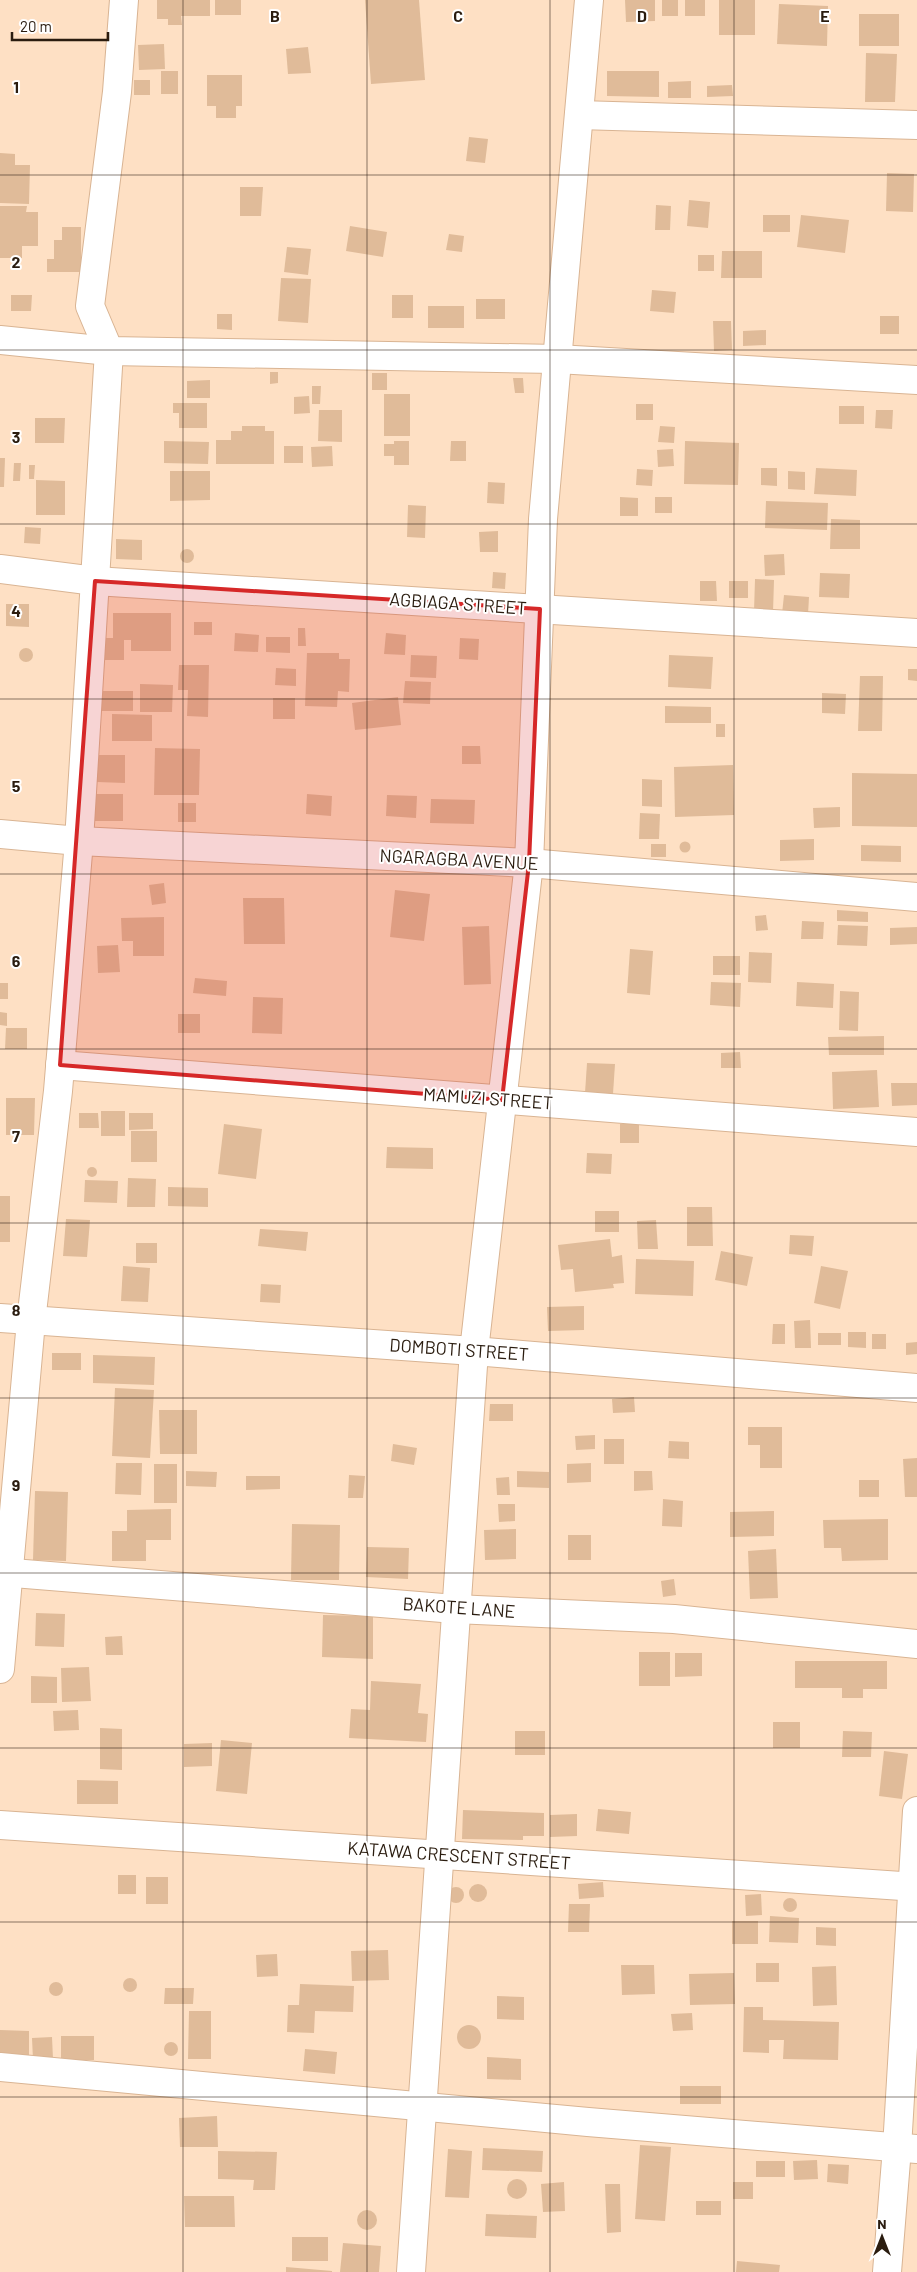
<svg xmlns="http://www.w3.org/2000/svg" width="917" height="2272" font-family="Barlow,sans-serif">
	<rect width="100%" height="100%" fill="#fee0c4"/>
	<g fill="#e0bb99">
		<polygon points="157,0 210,0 210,16 181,16 182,25 168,25 168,19 157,19"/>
		<rect x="215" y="0" width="26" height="15"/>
		<polygon points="365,0 419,0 425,80 371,84"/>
		<polygon points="625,0 655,0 655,21 626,22"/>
		<rect x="662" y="0" width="16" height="16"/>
		<rect x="685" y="0" width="20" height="16"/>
		<rect x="719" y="0" width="36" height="35"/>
		<polygon points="779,4 828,6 827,46 777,44"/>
		<rect x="859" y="14" width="40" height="32"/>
		<polygon points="164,44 165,69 139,70 138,45"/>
		<polygon points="308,47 311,73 288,74 286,49"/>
		<polygon points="866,53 897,54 895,102 865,102"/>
		<rect x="161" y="71" width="17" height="23"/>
		<polygon points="607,71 659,71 659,97 607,96"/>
		<polygon points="207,75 242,75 242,106 236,106 236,118 216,118 216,106 207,106"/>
		<rect x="134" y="80" width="16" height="15"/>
		<polygon points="691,81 691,98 668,98 668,82"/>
		<polygon points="732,85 733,96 707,97 707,86"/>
		<polygon points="469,137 488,139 485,163 466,161"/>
		<polygon points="0,153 15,154 15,165 30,165 29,204 0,203"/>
		<polygon points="887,173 914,174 913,212 886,211"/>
		<polygon points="240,187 263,187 261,216 240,216"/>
		<polygon points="689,200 710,202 708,228 687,226"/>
		<polygon points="656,205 671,206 670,230 655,230"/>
		<polygon points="0,206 27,206 26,212 38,212 38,246 22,246 22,258 0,258"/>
		<rect x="763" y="215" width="27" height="17"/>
		<polygon points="801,215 849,220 845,253 797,247"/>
		<polygon points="350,226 387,232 383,257 346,251"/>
		<polygon points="62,227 81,227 81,272 47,272 47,259 54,259 54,240 62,240"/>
		<polygon points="449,234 464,236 462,252 446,250"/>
		<polygon points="287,247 311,249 308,275 284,272"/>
		<polygon points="722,251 762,251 762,278 721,278"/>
		<rect x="698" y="255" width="16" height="16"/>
		<polygon points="281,278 311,279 308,323 278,321"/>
		<polygon points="652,290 676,292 674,313 650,311"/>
		<polygon points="11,295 32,295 31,311 11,311"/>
		<rect x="392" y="295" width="21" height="23"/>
		<rect x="476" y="299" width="29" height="20"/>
		<rect x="428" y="306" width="36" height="22"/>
		<polygon points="217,314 232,314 232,330 217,329"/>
		<rect x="880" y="316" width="19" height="18"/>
		<polygon points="713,321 731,321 732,350 714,351"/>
		<polygon points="766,330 766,345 743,346 743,331"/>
		<polygon points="270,372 278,372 278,383 270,384"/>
		<rect x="372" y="373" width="15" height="17"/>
		<polygon points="513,378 523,378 524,393 515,393"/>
		<polygon points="210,380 210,398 187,398 187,381"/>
		<polygon points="312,386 321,386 320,404 312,404"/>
		<rect x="384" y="394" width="26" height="42"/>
		<polygon points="309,396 310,413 294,414 294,397"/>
		<polygon points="173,403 207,403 207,428 179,428 179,413 173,413"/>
		<rect x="636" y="404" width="17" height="16"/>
		<rect x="839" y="406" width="25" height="18"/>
		<polygon points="319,410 342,410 342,442 318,441"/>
		<polygon points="876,410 893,410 892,429 875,428"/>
		<polygon points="35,418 65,418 64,443 35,443"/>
		<polygon points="242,426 265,426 265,431 274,431 274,464 216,464 216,440 231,440 231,431 242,431"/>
		<polygon points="660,426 675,427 674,443 658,442"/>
		<polygon points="164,441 209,442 208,464 164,463"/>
		<polygon points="394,441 409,441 409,465 394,465 394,456 384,456 384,444 394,444"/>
		<polygon points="451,441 466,441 466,461 450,461"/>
		<polygon points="685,441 739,443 738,485 684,484"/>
		<rect x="284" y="446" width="19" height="17"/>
		<polygon points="332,446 333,466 312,467 311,447"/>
		<polygon points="673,449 674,466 658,467 657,450"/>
		<polygon points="0,458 5,458 4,487 0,487"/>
		<polygon points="14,463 21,463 20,481 13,481"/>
		<polygon points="29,465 35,465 34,479 29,479"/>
		<polygon points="761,468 777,468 777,486 761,485"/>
		<polygon points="816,468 857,470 856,496 814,494"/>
		<polygon points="637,469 653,470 652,486 636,485"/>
		<polygon points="170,471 210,471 210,500 170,501"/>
		<polygon points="788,471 805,472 805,490 788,489"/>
		<polygon points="36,480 65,481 65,515 36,515"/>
		<polygon points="488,482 505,483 504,504 487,503"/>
		<polygon points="620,497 638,498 638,516 620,516"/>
		<rect x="655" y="497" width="17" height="16"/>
		<polygon points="766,501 828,503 827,530 765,528"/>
		<polygon points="408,505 426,506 425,538 407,537"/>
		<polygon points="831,519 860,520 860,549 830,549"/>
		<polygon points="25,527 41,528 40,544 24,543"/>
		<polygon points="498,531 498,552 480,552 479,532"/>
		<polygon points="116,539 142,540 142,560 116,559"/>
		<circle cx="187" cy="556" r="7"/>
		<polygon points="784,554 785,575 765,576 764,555"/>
		<polygon points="493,572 506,573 505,589 492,588"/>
		<polygon points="820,573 850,574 849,598 819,597"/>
		<polygon points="755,579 774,580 773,613 754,612"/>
		<polygon points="700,581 716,581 717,601 700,601"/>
		<rect x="729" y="581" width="19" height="17"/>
		<polygon points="784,595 809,597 808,615 782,614"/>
		<polygon points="6,604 29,604 29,627 6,626"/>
		<polygon points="113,613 171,613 171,651 131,651 131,640 124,640 124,660 100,660 100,638 113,638"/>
		<rect x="194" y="622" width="18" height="13"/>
		<polygon points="298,628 305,628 306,646 298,646"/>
		<polygon points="235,633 259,635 258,652 234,651"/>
		<polygon points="386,633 406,635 405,655 384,654"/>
		<polygon points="266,637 290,637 290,653 266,652"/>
		<polygon points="460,638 479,639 478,660 459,659"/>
		<circle cx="26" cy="655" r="7"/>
		<polygon points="307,653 339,653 339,659 350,659 349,692 338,691 337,707 305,706"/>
		<polygon points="411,655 437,656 436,678 410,677"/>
		<polygon points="669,655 713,657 711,689 668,687"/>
		<polygon points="179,665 209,665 208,717 187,716 188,690 178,690"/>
		<polygon points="276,668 296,669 296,686 275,685"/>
		<polygon points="908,669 917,669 917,681 908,680"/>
		<polygon points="860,676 883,676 882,731 858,731"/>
		<polygon points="405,681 431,682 430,704 403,703"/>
		<polygon points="140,684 173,685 172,712 140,712"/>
		<rect x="100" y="691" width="33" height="20"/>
		<polygon points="822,693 846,694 845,714 822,713"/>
		<polygon points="398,697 401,725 355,730 352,703"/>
		<rect x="273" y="698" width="22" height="21"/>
		<polygon points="665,706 711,707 711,723 665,723"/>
		<polygon points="112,714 152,715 152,741 112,741"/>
		<rect x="716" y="724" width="9" height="13"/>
		<polygon points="462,746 480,746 481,764 462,764"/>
		<polygon points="155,748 200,749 199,795 154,795"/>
		<polygon points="97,755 125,755 125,783 97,782"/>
		<polygon points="733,765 734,815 675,817 674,767"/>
		<polygon points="852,773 917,774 917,827 852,826"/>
		<polygon points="642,779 662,780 662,807 642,806"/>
		<polygon points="95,794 123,794 123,821 94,821"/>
		<polygon points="307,794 332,796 331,816 306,814"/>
		<polygon points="387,795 417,796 416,818 386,816"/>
		<polygon points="431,799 475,800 474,824 430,823"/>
		<rect x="178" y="803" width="18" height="19"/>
		<polygon points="840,807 840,827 814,828 813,808"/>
		<polygon points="640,813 660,814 659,839 639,839"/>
		<polygon points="814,839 814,860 780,861 780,840"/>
		<circle cx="685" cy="847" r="5.5"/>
		<rect x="651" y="844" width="15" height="13"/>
		<polygon points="861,845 901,846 901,862 861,861"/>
		<polygon points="164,883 166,903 152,905 149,885"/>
		<polygon points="395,890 430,894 424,941 390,937"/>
		<polygon points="243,898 284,898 285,944 244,944"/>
		<polygon points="837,910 868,912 868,922 837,921"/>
		<polygon points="766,915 768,930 756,931 755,916"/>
		<polygon points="164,917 164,956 133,956 133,941 122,941 121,918"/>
		<polygon points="802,921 824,922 823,939 801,939"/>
		<polygon points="838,925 868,926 867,946 837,945"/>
		<polygon points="489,926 491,984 464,985 462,927"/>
		<polygon points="917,927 917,944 890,945 890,928"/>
		<polygon points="118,945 120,972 98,973 97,946"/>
		<polygon points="630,949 653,951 650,995 627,993"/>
		<polygon points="749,952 772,953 771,983 748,982"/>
		<rect x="713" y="956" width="27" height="19"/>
		<polygon points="195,978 227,981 226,996 193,993"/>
		<polygon points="711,982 741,983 740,1007 710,1005"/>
		<polygon points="797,982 834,984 833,1008 796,1006"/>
		<rect x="0" y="983" width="8" height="16"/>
		<polygon points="840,991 859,992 858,1031 839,1030"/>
		<polygon points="253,997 283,998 282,1034 252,1033"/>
		<polygon points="0,1012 7,1013 7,1026 0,1025"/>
		<rect x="178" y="1014" width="22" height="19"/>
		<polygon points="6,1028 27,1028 27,1049 5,1049"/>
		<polygon points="884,1036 884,1055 829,1055 828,1037"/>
		<polygon points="740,1052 741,1068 721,1068 721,1053"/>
		<polygon points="587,1063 615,1064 613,1094 585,1093"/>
		<polygon points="877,1070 879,1107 833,1109 832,1072"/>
		<polygon points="891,1083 917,1083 917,1105 892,1106"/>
		<polygon points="6,1098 35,1098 34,1135 6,1135"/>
		<rect x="101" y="1111" width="24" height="25"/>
		<polygon points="79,1113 98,1113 99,1128 79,1128"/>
		<polygon points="129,1113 153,1113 153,1129 129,1130"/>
		<polygon points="224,1124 262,1129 256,1179 218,1174"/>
		<rect x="620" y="1124" width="19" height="19"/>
		<rect x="131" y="1131" width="26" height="31"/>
		<polygon points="387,1147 433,1148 433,1169 386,1168"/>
		<polygon points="587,1153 612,1154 611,1174 586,1173"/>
		<circle cx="92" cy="1172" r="5"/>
		<polygon points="128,1178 156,1179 155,1207 127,1207"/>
		<polygon points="85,1180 118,1181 117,1203 84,1202"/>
		<polygon points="168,1187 208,1188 208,1207 168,1206"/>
		<rect x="0" y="1196" width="10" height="46"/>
		<polygon points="687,1207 712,1207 713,1246 687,1246"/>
		<rect x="595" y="1211" width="24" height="21"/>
		<polygon points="66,1219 90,1220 87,1257 63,1256"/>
		<polygon points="656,1220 658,1249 638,1249 637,1221"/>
		<polygon points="260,1229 308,1232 306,1251 258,1246"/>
		<polygon points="790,1235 814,1236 812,1256 789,1254"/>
		<polygon points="610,1239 612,1257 622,1255 624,1283 613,1284 614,1288 575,1292 573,1269 561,1270 558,1245"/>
		<rect x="136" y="1243" width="21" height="20"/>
		<polygon points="721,1251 753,1257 747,1286 715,1280"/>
		<polygon points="636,1259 694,1261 693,1296 635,1294"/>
		<polygon points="123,1266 150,1268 148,1302 121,1301"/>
		<polygon points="821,1266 848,1271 840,1309 814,1303"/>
		<polygon points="261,1284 281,1285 280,1303 260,1302"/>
		<polygon points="584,1306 584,1330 548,1331 547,1307"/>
		<polygon points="810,1320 811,1348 795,1348 794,1321"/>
		<polygon points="773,1324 785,1324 785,1344 772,1344"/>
		<polygon points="848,1332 866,1332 866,1348 848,1347"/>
		<rect x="818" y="1333" width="23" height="12"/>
		<rect x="872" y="1334" width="14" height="15"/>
		<polygon points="917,1342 917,1354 906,1355 906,1343"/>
		<rect x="52" y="1353" width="29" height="17"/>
		<polygon points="93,1355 155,1357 154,1385 93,1383"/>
		<polygon points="115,1388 154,1390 150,1458 112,1456"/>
		<polygon points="634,1397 635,1412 613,1413 612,1399"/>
		<polygon points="490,1404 513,1404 513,1421 489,1421"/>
		<polygon points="159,1410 197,1410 197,1454 160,1454"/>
		<polygon points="748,1427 782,1427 782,1468 760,1468 760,1445 748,1445"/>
		<polygon points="595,1435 595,1449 576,1450 575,1436"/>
		<rect x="604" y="1439" width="20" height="25"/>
		<polygon points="669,1441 689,1442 689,1459 668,1458"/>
		<polygon points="393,1444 417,1448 414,1465 391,1461"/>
		<polygon points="917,1458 917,1497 905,1497 903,1459"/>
		<polygon points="116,1463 142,1463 141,1495 115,1494"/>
		<polygon points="591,1463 591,1482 567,1483 567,1464"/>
		<rect x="154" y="1464" width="23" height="39"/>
		<polygon points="186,1471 217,1472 216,1487 186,1486"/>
		<polygon points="517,1471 549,1472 549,1488 517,1487"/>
		<polygon points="634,1471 652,1471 653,1490 634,1491"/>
		<polygon points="349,1475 365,1476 363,1498 348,1498"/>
		<polygon points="246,1476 280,1476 280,1489 246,1490"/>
		<polygon points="509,1477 510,1495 497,1495 496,1478"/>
		<rect x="859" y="1480" width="20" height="17"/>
		<polygon points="35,1491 68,1492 66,1561 33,1560"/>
		<polygon points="663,1499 683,1501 682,1527 662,1526"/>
		<polygon points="498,1504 515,1504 515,1521 499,1522"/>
		<polygon points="171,1509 171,1540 146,1540 146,1561 112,1561 112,1531 127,1531 127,1510"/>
		<polygon points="774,1511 774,1536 730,1537 730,1512"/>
		<polygon points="888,1519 888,1560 842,1561 841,1548 824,1548 823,1520"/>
		<polygon points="292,1524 340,1525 339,1580 291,1580"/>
		<polygon points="516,1529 516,1559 485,1560 484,1530"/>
		<rect x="568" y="1535" width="23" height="25"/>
		<polygon points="367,1547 409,1548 408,1579 366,1577"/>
		<polygon points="776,1549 778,1598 750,1599 748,1551"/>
		<polygon points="674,1579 676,1595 663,1597 661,1581"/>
		<polygon points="36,1613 65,1614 64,1647 35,1646"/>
		<polygon points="323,1615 373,1616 373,1659 322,1657"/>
		<polygon points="122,1636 123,1655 106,1655 105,1637"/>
		<rect x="639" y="1652" width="31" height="34"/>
		<polygon points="675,1653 702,1653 702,1676 675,1677"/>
		<polygon points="795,1661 887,1661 887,1689 863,1689 863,1698 842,1698 842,1688 795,1688"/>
		<polygon points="89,1667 91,1701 62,1702 61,1668"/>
		<polygon points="31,1676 57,1677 57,1703 31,1703"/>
		<polygon points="371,1681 421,1684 418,1713 428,1714 426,1742 349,1738 351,1709 370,1710"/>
		<polygon points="78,1710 79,1730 54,1731 53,1711"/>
		<rect x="773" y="1722" width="27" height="26"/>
		<polygon points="100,1728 122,1729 122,1770 100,1769"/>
		<rect x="515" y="1731" width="30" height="24"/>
		<polygon points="843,1731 872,1732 871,1757 842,1757"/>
		<polygon points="221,1740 252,1743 247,1794 216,1791"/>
		<polygon points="212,1743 212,1766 184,1767 184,1744"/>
		<polygon points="884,1751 908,1754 902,1799 879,1796"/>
		<polygon points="77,1780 118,1781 118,1804 77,1804"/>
		<polygon points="598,1809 631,1812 629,1834 596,1831"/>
		<polygon points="463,1810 544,1813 544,1836 523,1836 523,1840 462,1839"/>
		<polygon points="577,1814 577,1836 550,1837 550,1815"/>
		<rect x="118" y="1875" width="18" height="19"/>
		<rect x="146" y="1877" width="22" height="27"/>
		<polygon points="603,1882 604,1897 579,1899 578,1884"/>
		<circle cx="478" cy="1893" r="9"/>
		<circle cx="456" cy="1895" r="8"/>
		<polygon points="761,1894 762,1915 746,1916 745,1895"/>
		<circle cx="790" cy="1905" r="7"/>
		<polygon points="569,1904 590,1904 589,1932 568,1932"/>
		<polygon points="770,1916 799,1918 798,1943 769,1942"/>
		<rect x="732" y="1921" width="26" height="23"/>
		<polygon points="816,1927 836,1928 836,1946 816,1945"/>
		<polygon points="388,1950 389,1980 352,1981 351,1951"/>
		<polygon points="277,1954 278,1976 257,1977 256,1955"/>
		<rect x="756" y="1963" width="23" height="19"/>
		<polygon points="621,1965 654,1965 655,1994 622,1995"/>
		<polygon points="836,1966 837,2005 813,2006 812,1967"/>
		<polygon points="734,1973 735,2004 690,2005 689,1974"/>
		<circle cx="130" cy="1985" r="7"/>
		<circle cx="56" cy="1989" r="7"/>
		<polygon points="300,1984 354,1986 353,2012 315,2011 314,2033 287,2032 288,2005 299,2005"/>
		<polygon points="165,1988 194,1988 193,2004 164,2004"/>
		<polygon points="497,1996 524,1997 524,2020 497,2019"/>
		<polygon points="744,2007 763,2007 763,2020 839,2022 838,2060 783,2059 784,2040 769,2040 769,2053 743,2052"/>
		<polygon points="189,2011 211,2011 211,2059 188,2059"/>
		<polygon points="692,2013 693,2030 673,2031 671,2014"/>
		<circle cx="469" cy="2037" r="12"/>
		<polygon points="0,2030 29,2031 29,2055 0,2055"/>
		<rect x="61" y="2036" width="33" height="24"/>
		<polygon points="52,2037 53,2059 33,2060 32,2038"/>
		<circle cx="171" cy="2049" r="7"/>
		<polygon points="305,2049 337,2052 335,2074 303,2071"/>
		<polygon points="487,2057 521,2059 521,2080 487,2079"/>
		<rect x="680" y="2086" width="41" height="18"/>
		<polygon points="217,2116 218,2147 180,2147 179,2118"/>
		<polygon points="640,2145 671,2147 665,2221 635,2219"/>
		<polygon points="483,2148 543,2151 542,2172 482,2170"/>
		<polygon points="448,2149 472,2151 469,2198 445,2197"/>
		<polygon points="218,2151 277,2152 275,2190 253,2190 254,2180 218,2179"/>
		<polygon points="817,2160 818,2179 794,2180 793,2161"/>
		<rect x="756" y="2161" width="29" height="16"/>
		<polygon points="828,2164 849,2165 848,2184 827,2182"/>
		<circle cx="517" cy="2189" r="10"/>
		<polygon points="564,2182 565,2211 543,2212 541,2184"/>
		<rect x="733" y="2182" width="20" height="17"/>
		<polygon points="605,2184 620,2184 621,2232 607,2233"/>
		<polygon points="184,2196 234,2196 235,2227 185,2227"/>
		<rect x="696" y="2201" width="25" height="14"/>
		<circle cx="367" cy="2220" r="10"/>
		<polygon points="486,2214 537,2216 536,2238 485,2236"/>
		<rect x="292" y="2237" width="36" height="24"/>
		<polygon points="343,2243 381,2246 379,2272 340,2272"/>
		<polygon points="737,2261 780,2265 779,2272 736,2272"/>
		<polygon points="286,2267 332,2271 332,2272 286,2272"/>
	</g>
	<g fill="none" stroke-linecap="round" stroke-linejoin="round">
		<g stroke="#d9b493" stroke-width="30">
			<g id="minor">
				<polyline points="579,115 917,125"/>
				<polyline points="0,340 109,351 557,359 917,380"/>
				<polyline points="0,569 95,581 917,633"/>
				<polyline points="0,834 79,841 529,863 917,897"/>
				<polyline points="60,1065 917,1132"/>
				<polyline points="0,1318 474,1351 917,1388"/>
				<polyline points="0,1572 455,1609 674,1619 917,1644"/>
				<polyline points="0,1669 31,1321 58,1091 79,841 109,351 90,306 117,92 124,0"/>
				<polyline points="0,1825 917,1887"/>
				<polyline points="0,2067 588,2122 917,2149"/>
				<polyline points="411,2272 474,1351 529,863 543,519 589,0"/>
				<polyline points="887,2272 897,2148 917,1811"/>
			</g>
		</g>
		<use href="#minor" stroke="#fff" stroke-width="28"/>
	</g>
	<path fill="#d62828" fill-opacity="0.2" stroke="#d62828" stroke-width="4" stroke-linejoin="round" d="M95,581L540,609L529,863L502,1100L60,1065Z"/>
	<path fill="none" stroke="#2a1c0f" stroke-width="1" stroke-opacity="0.55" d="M183,0V2272M367,0V2272M550,0V2272M734,0V2272M0,175H917M0,350H917M0,524H917M0,699H917M0,874H917M0,1049H917M0,1223H917M0,1398H917M0,1573H917M0,1748H917M0,1922H917M0,2097H917"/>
	<g text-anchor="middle" stroke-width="4" stroke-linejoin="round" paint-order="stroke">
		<g font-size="18" fill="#2a1c0f" stroke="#fff">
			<text transform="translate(458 604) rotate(4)" y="6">AGBIAGA STREET</text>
			<text transform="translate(459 860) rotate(3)" y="6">NGARAGBA AVENUE</text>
			<text transform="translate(488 1099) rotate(4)" y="6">MAMUZI STREET</text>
			<text transform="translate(459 1350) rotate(4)" y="6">DOMBOTI STREET</text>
			<text transform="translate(459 1608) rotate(4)" y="6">BAKOTE LANE</text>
			<text transform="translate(459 1856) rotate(4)" y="6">KATAWA CRESCENT STREET</text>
		</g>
	</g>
	<g font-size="16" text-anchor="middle" font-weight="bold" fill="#2a1c0f" stroke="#fff" stroke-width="4" stroke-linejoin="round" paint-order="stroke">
		<text x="275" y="22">B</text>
		<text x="458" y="22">C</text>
		<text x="642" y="22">D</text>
		<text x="825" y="22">E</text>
		<text x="16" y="93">1</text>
		<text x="16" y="268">2</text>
		<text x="16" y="443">3</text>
		<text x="16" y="617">4</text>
		<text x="16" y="792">5</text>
		<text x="16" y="967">6</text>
		<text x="16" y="1142">7</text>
		<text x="16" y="1316">8</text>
		<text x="16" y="1491">9</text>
	</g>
	<g transform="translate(882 2237)" stroke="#ffffff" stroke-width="4" paint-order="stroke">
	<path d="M0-4L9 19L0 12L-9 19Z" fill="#2a1c0f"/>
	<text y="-8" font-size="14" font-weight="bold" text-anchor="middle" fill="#2a1c0f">N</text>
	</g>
	<path d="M12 32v8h96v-8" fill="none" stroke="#2a1c0f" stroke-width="2.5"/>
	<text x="20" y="32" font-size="15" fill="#2a1c0f" stroke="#ffffff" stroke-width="4" paint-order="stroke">20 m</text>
</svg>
